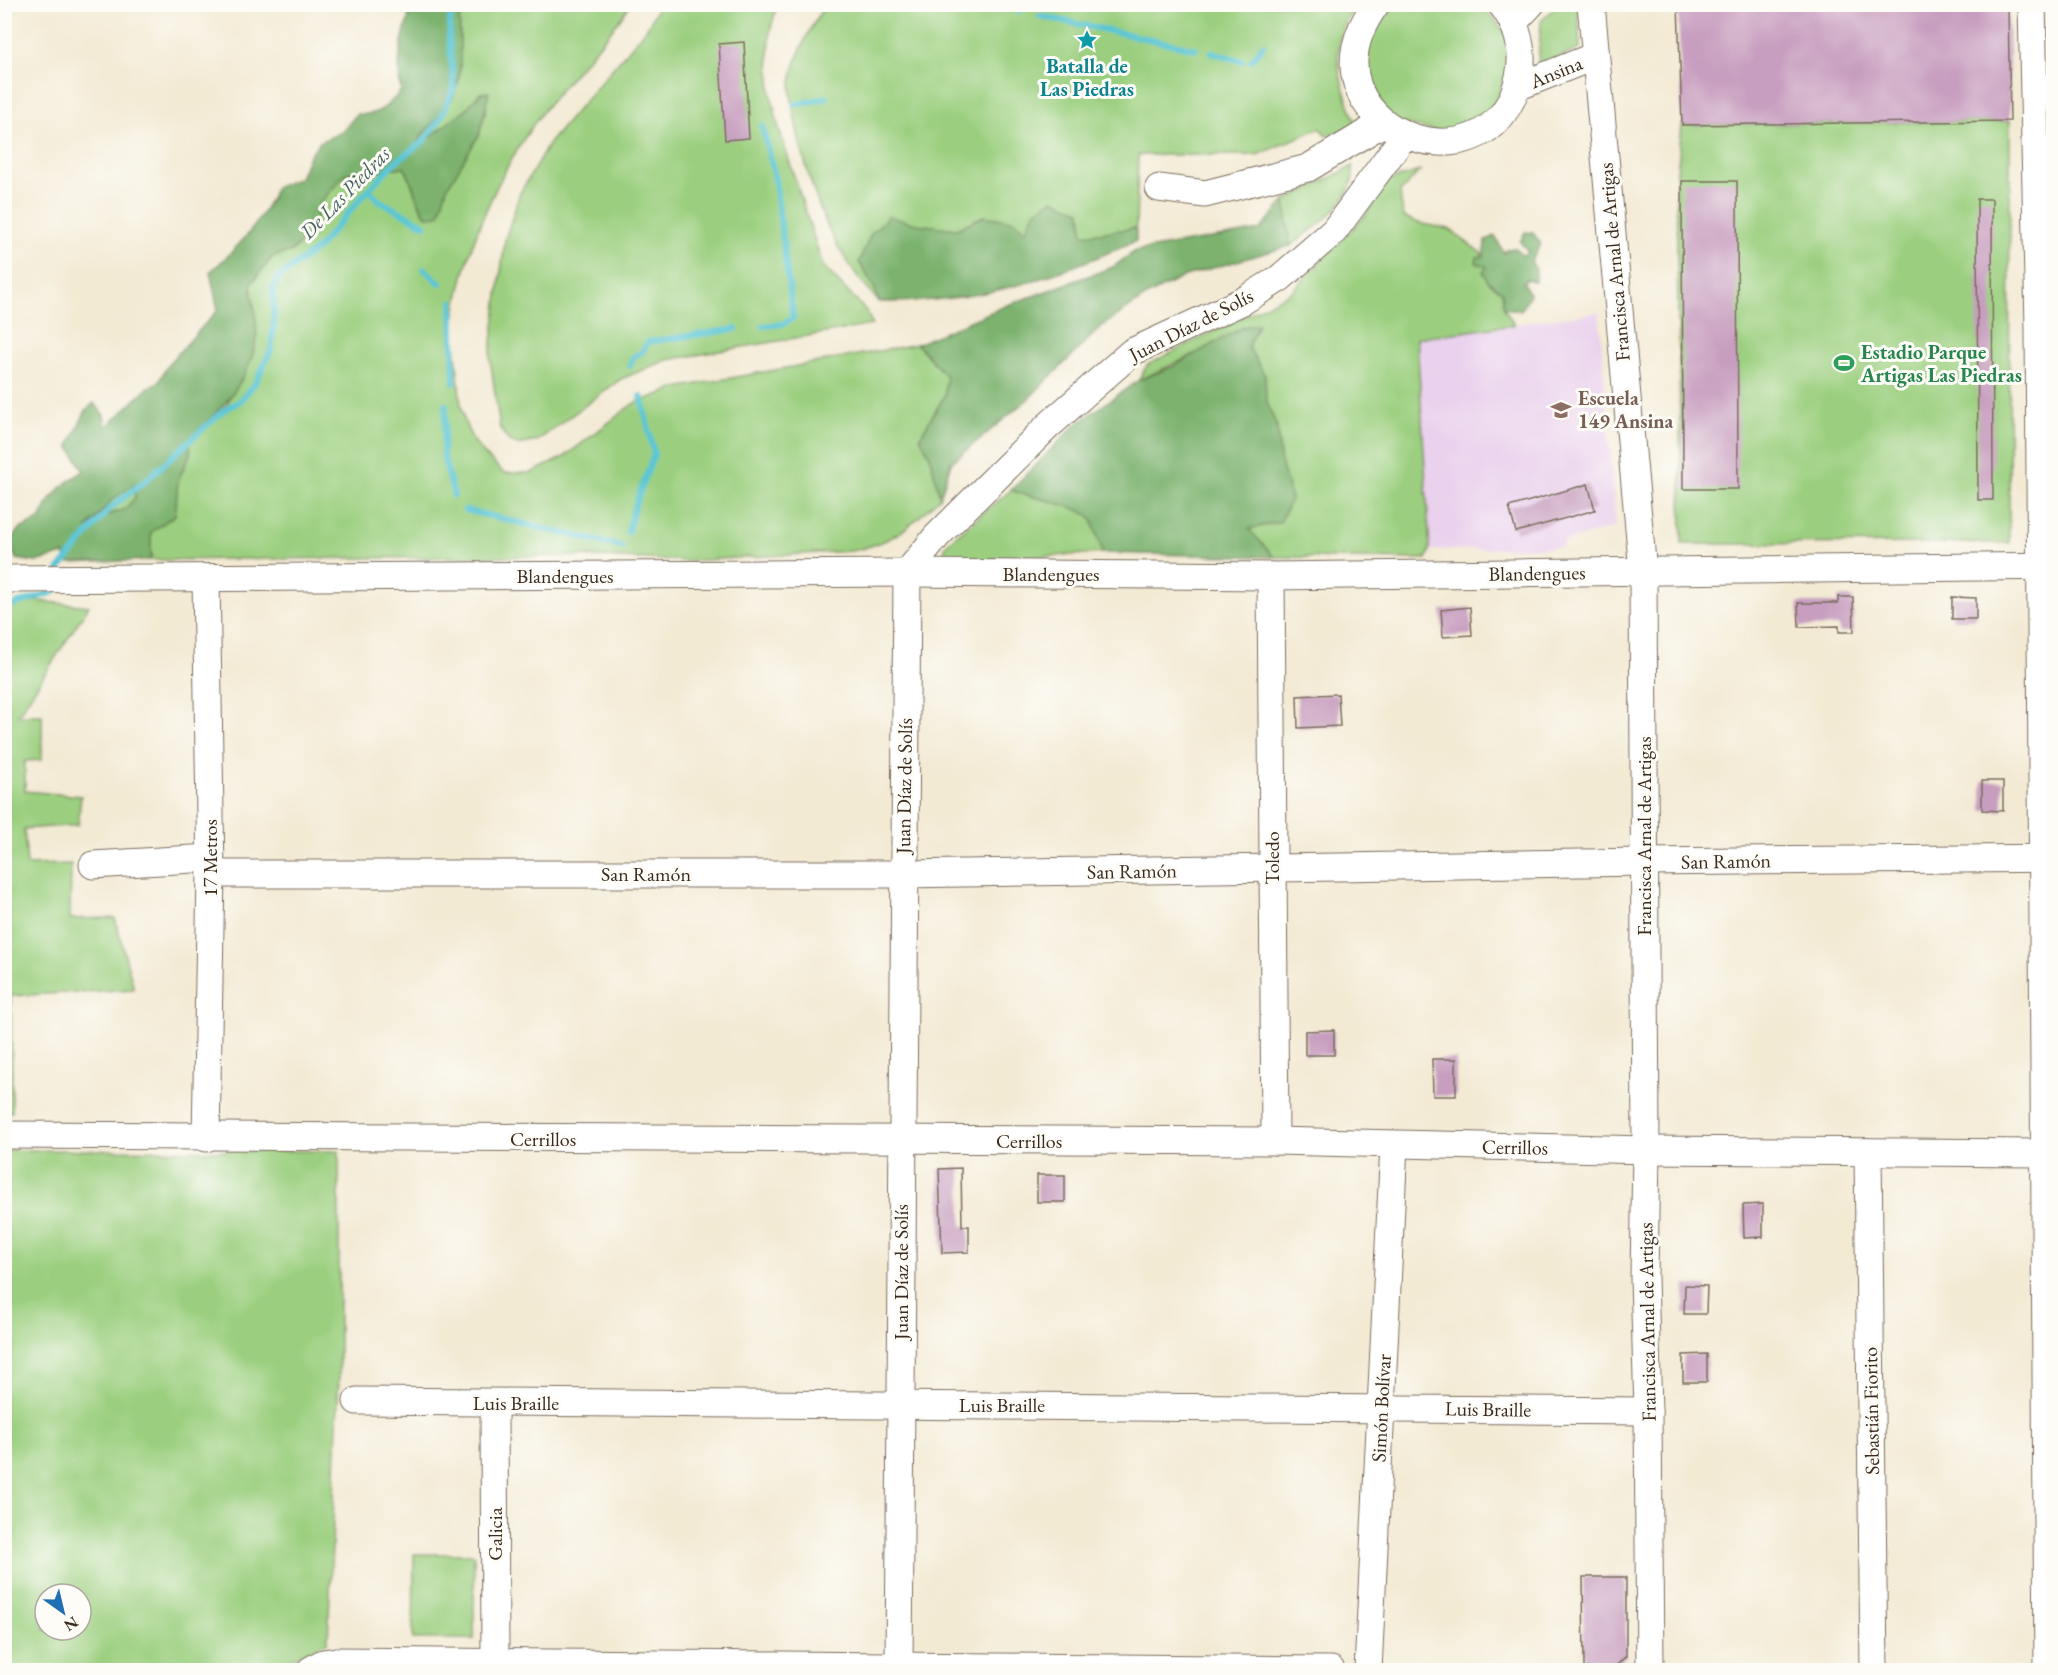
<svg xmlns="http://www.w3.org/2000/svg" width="2058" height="1675" font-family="'EB Garamond',serif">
	<rect width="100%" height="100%" fill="#fdfcf7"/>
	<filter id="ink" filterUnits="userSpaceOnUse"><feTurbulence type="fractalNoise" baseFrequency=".0167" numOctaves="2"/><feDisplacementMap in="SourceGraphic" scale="12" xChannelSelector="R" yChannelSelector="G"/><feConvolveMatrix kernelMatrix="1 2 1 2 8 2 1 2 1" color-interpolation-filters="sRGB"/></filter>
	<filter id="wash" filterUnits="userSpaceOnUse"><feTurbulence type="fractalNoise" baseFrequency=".008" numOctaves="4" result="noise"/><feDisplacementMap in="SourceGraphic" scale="24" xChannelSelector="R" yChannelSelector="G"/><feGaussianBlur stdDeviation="1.35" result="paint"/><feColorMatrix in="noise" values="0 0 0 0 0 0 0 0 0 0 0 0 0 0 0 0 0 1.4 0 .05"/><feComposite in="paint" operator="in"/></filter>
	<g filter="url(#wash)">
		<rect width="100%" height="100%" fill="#f3ead4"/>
		<polygon fill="#ead1ed" points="1599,312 1616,527 1562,542 1563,547 1430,550 1417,338"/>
		<g fill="#9bcf7f" stroke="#6b7c4e" stroke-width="1.5" fill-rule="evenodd">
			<path d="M460,5H630C602,48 562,82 533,125C495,180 466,248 455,314C452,333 457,355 458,374C460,394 460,413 469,432C477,449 491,461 504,473H531L564,457L633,404L676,388L917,344L946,376L945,395L920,437L930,456L940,497C910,527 893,543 851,551L687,561L580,556L151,560V532L175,515L178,480L190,454V438L227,404L257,338L251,284L272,257L292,251L313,230L321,202L345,174L404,167C413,183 415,201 426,216L479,135L487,107L480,93L466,109L414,150C422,129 443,118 453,97C466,70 457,34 460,5Z"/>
			<polygon points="659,5 777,5 770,32 769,56 771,94 779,129 823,266 867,312 872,325 667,360 621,379 537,441 517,445 508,440 500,429 490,358 505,240 520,193 550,142 647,28"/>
			<path d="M825,5H1357C1325,43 1340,85 1357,125L1326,136L1320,128L1257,155H1138L1136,228L1083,235L1025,231L984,216L956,229L916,224L889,217L859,262L874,287L879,302C833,253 815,204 799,139C796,123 790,101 791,84C794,56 810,29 825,5Z"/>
			<polygon points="1394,5 1481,5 1511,39 1514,54 1495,104 1464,127 1446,133 1395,122 1367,86 1369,40"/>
			<polygon points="1558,5 1578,5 1580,49 1538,66 1541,21"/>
			<polygon points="2010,121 2009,543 1682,544 1676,183 1682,125"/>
			<path d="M1353,166C1357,202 1315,227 1290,246L1285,201Z"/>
			<polygon points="1420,171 1400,192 1403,216 1418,223 1449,229 1485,256 1488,281 1502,292 1504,308 1514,325 1417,338 1430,550 1426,559 1274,557 1248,529 1280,458 1277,427 1266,400 1265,376 1248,346 1258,325 1139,380 1147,365 1290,293 1365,216 1388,181"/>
			<polygon points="134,484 135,498 125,509 105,516 86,530 112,500"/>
			<path d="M1011,490C1038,500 1067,502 1091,517L1103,553L951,562L944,557L945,547L950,541Z"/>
			<polygon points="26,600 89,606 18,715 42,715 42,760 25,761 25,791 81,796 78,825 24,829 27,865 71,864 70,919 115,918 134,989 11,996 12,1112 5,1113 4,610"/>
			<path d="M5,1150L339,1151V1375L328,1642L288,1660L278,1670H5L4,1354L12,1340L4,1328ZM45,1594H81V1630H45Z"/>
			<polygon points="414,1554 474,1554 474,1639 413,1639"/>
		</g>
		<g fill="#7cb26e" stroke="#5c6e46" stroke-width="1.5" fill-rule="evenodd">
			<path d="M404,5H460C457,34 466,69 453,97C444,117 421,129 415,149L466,109L481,93L489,92L479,135L447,188L439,215L426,216C415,200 414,183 404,167L345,174L321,202L313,230L292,251L272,257L251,284C252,301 259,322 256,339C250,382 220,410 190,438V454L178,480L175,515L151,532V560L68,563L64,554L36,562L17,559L8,546L18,530L40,519L51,498L67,482L84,471L69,446L86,410L94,403L104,415L106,427L149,387L158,383L169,363L218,310L210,272C239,247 262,222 276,187L300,178L309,156L320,142L342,132L357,114C377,117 388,106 401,91C396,65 401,41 409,16ZM134,484L135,498L125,509L105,516L86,529L112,500Z"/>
			<path d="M1053,199L1081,211L1083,235L1136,228V241C1044,281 981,303 879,302L874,287L859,262L871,234L889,216L916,224L956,229L984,216L1015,221L1025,231L1034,213Z"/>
			<polygon points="1285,201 1290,246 1185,276 1148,295 1101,327 1027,400 951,463 940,497 930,456 920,437 945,395 946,376 917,344 1005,306 1113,267 1135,251 1260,230"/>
			<polygon points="1525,232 1533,233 1541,244 1531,261 1536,270 1535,282 1528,279 1523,283 1530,294 1521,310 1504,308 1502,292 1488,281 1483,272 1487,267 1476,263 1477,257 1484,256 1485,241 1495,236 1504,253 1507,249 1516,248 1523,256 1528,251 1520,242"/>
			<path d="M1258,324L1248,346L1265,376L1266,400L1277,427L1280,458L1291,499L1280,522L1249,529L1274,557L1103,553L1091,517C1067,502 1038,500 1011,490L1075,425L1139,380L1172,367L1243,327Z"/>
		</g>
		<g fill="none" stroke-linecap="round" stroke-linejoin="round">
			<g stroke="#5bc6d5" stroke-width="6">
				<polyline points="1017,4 1019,11"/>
				<polyline points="1040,16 1196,49"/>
				<polyline points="1211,52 1242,61"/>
				<polyline points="1251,61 1263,45"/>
				<polyline points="794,105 826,98"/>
				<polyline points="762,126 774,173 793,318 783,324 763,326"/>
				<polyline points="369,189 378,200 425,225"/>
				<polyline points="424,269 440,283"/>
				<polyline points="452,302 454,383"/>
				<polyline points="630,366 633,357 642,352 648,342 736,329"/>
				<polyline points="446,405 443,455 454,496"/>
				<polyline points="465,510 622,547"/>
				<polyline points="628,532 633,511 654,454 641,396"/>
				<polyline points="59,569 109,509 144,482 224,410 240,401 256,382 271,350 274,321 273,290 278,278 318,248 369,189 394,163 424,141 441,118 454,88 449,39 451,4"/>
				<polyline points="4,608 54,592"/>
			</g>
		</g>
		<g id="blocks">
			<g fill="#c79ebf">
				<polygon points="1678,4 2008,4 2010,121 1682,125"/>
				<polygon points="744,42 749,138 725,140 719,44"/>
				<polygon points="1682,181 1737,181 1738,489 1683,489"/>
				<polygon points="1977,199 1992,199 1993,500 1978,500"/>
				<polygon points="1588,484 1595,510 1516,532 1509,507"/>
				<polygon points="1838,597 1853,597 1854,632 1839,632 1839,626 1799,627 1798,603 1838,603"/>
				<polygon points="1952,597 1976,598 1976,619 1952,619"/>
				<polygon points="1470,607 1472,635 1443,637 1441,610"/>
				<polygon points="1338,694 1340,726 1298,728 1297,696"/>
				<polygon points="1982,781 2003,781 2003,811 1982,810"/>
				<polygon points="1334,1030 1334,1055 1305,1055 1305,1031"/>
				<polygon points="1432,1059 1456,1059 1456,1096 1433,1096"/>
				<polygon points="961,1168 962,1226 969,1226 969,1252 942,1253 939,1169"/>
				<rect x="1037" y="1175" width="28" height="27"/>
				<polygon points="1763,1204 1763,1237 1744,1238 1743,1205"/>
				<polygon points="1685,1285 1707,1286 1706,1314 1684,1314"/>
				<polygon points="1707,1354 1707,1382 1683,1382 1683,1355"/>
				<polygon points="1583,1577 1626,1577 1626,1656 1612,1670 1584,1668"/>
			</g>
		</g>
	</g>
	<g filter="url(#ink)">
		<use href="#blocks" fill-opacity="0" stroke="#7b6d5e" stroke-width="1.5"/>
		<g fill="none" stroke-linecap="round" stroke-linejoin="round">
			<g stroke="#7b6d5e" stroke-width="29">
				<g id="minor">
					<path d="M1376,4C1288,125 1491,205 1519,77C1525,52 1518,24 1501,4"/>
					<polyline points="1591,4 1643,572 1646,1150 1644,1278 1648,1411 1650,1670"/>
					<polyline points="2032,4 2039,328 2048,1670"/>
					<polyline points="1513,23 1531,4"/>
					<polyline points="1517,87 1595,56"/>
					<polyline points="1159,188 1205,194 1308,168 1383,123"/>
					<polyline points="1271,576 1275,1141"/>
					<polyline points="4,579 907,573 1271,576 2054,566"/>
					<polyline points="93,865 210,858"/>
					<polyline points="211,874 903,874 1645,862 2054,858"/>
					<polyline points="4,1135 1275,1141 1646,1150 2054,1153"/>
					<polyline points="206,1138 211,874 206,579"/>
					<polyline points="1868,1152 1874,1670"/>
					<polyline points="357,1401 1648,1411"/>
					<polyline points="494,1403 495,1664"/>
					<polyline points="311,1670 323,1663 337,1661 1331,1670"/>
					<polyline points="899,1670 907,573 937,536 1049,425 1132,352 1243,301 1280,278 1334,231 1404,136"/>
					<polyline points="1368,1670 1394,1145"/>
				</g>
			</g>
			<use href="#minor" stroke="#fff" stroke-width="27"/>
		</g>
	</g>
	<defs>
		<g id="sight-bare" transform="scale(1.62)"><path d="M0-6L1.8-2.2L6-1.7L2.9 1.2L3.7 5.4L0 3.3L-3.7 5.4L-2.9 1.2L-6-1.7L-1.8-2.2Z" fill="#0f9aa8" stroke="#fdfcf7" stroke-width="2.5" paint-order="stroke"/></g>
		<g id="stadium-bare" transform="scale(1.62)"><path d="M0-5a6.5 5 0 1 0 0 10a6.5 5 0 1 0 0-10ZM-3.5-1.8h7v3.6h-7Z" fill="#2e9e5b" stroke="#fdfcf7" stroke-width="2.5" paint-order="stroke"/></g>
		<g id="school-bare" transform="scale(1.62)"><path d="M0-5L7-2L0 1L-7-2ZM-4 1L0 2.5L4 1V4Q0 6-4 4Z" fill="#8d6e63" stroke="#fdfcf7" stroke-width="2.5" paint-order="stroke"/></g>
	</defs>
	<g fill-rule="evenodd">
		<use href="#sight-bare" x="1087" y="40"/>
		<use href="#stadium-bare" x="1844" y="363"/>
		<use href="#school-bare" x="1561" y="410"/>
	</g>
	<g text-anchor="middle" stroke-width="6" stroke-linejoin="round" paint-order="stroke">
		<g font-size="20" font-weight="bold" fill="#0d838f" stroke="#fdfcf7">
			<text x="1087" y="73">Batalla de<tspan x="1087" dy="23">Las Piedras</tspan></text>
		</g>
		<g font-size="20" fill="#3b2a1e" stroke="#fdfcf7">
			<text transform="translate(1556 72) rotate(-22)" y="7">Ansina</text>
			<text transform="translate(1614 262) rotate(-95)" y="7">Francisca Arnal de Artigas</text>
			<text transform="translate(1191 325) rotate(-27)" y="7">Juan Díaz de Solís</text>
			<text transform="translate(1537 573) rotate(-1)" y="7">Blandengues</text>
			<text x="1051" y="581">Blandengues</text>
			<text x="565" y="583">Blandengues</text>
			<text transform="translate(904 786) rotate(-89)" y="7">Juan Díaz de Solís</text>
			<text transform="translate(1644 836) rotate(-90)" y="7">Francisca Arnal de Artigas</text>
			<text transform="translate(210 858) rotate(-90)" y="7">17 Metros</text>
			<text transform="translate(1272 858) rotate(-90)" y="7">Toledo</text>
			<text transform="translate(1726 861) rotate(-1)" y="7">San Ramón</text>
			<text transform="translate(1132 871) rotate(-1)" y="7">San Ramón</text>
			<text x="646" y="881">San Ramón</text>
			<text x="543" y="1146">Cerrillos</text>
			<text x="1029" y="1148">Cerrillos</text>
			<text transform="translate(1515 1147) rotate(1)" y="7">Cerrillos</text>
			<text transform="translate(901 1272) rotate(-90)" y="7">Juan Díaz de Solís</text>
			<text transform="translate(1647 1322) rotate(-91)" y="7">Francisca Arnal de Artigas</text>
			<text x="516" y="1410">Luis Braille</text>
			<text x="1002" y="1412">Luis Braille</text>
			<text transform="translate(1381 1408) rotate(-87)" y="7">Simón Bolívar</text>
			<text transform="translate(1488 1409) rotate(1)" y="7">Luis Braille</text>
			<text transform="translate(1871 1411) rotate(-91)" y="7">Sebastián Fiorito</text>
			<text transform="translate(495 1534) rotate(-90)" y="7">Galicia</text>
		</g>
		<g font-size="20" font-weight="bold" fill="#27864d" stroke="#fdfcf7" text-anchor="start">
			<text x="1861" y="359">Estadio Parque<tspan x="1861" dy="23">Artigas Las Piedras</tspan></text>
		</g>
		<g font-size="20" font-weight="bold" fill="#785e54" stroke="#fdfcf7" text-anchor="start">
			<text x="1578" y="405">Escuela<tspan x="1578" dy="23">149 Ansina</tspan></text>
		</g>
		<g font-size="21" font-style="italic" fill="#46615e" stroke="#fdfcf7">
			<text transform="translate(345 193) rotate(-46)" y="7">De Las Piedras</text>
		</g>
	</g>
	<rect width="2058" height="1675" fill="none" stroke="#fdfcf7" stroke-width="24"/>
	<g transform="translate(63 1612) rotate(146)"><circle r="28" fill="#fdfcf7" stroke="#afa8a0" stroke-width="1.5"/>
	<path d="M0-4.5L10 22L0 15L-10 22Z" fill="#1f6fb2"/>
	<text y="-9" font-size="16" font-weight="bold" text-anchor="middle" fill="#3b2a1e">N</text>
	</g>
</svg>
